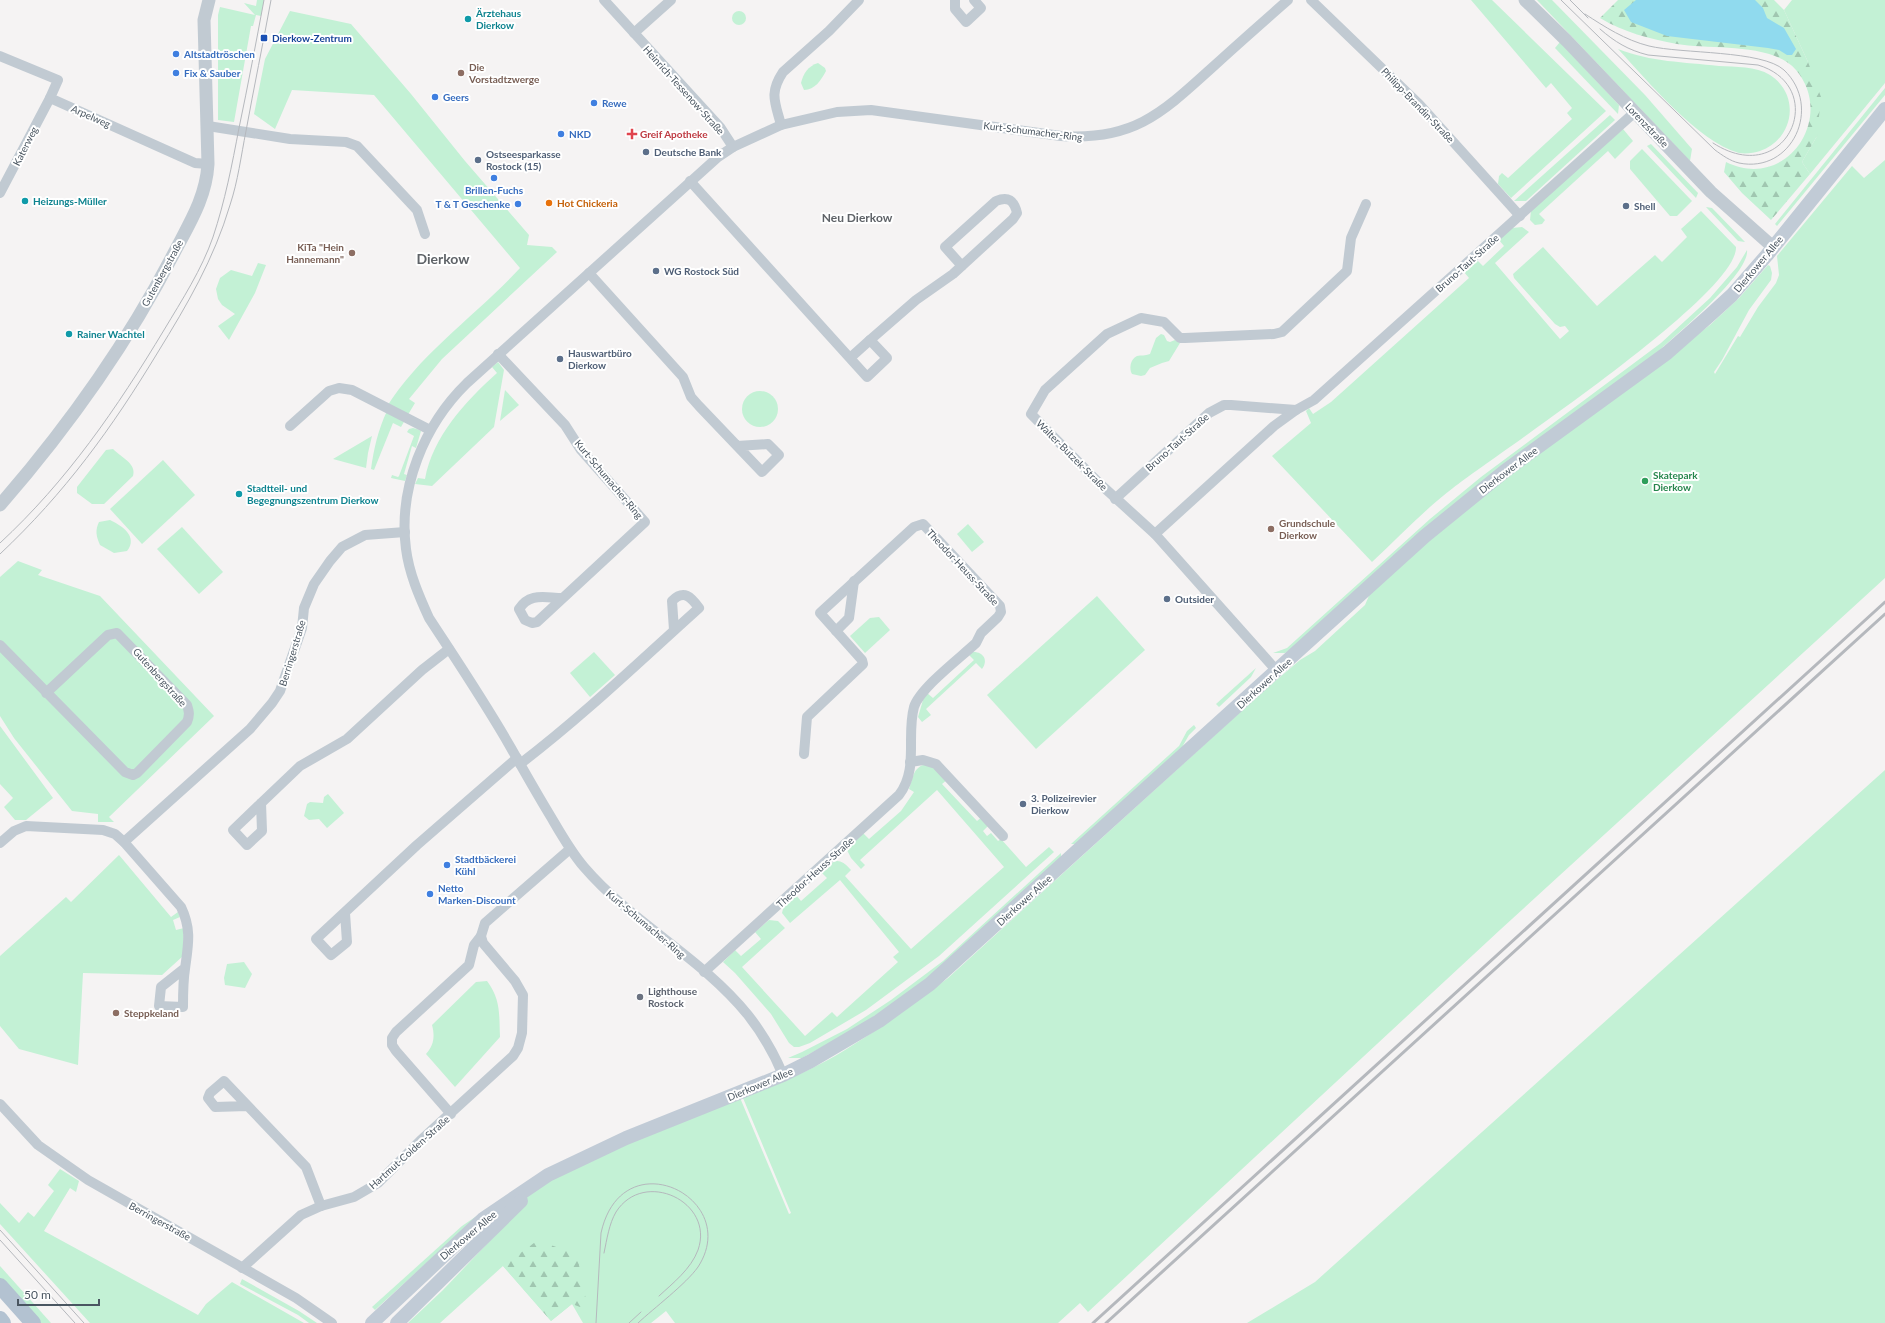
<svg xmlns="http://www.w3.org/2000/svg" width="1885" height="1323" font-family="Lato,sans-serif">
	<defs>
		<pattern id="forest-firs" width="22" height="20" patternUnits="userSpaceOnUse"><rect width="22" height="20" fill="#c3f1d5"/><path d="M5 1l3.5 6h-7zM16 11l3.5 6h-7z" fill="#a0c6b0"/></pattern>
	</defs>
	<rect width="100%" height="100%" fill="#f5f3f3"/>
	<g fill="#c3f1d5">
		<polygon points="257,0 264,0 261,16 256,15 253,26 251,26 234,122 218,120 218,15 220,7 255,15 244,3 256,6"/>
		<polygon points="1471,0 1492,0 1606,111 1511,198 1498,184 1499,176 1502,173 1508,178 1572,119 1567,113 1572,108 1551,83 1546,88"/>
		<polygon points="1537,0 1552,0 1645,95 1692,149 1690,161"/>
		<polygon points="1792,0 1885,0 1885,83 1810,174 1802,162 1817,136 1808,62 1784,10"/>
		<circle cx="739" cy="18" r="7"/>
		<path d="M290,11L351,24L411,94L465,161L529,235L527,245L552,247L557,252L442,359L409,399L415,403L406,418L386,408C421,352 476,316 520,268L374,95L292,90L275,129L254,114L265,59Z"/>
		<polygon points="1560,42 1619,105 1618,114 1555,48"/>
		<path d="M1618,49C1651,62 1684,62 1719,66C1735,67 1756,66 1770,75C1801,95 1794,139 1760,151C1754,153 1746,154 1739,153C1697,141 1648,81 1618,49Z"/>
		<path d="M818,63L825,68L826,71C821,80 815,90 804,90L801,83C803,74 808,66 818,63Z"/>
		<polygon points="1885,88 1885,95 1777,226 1775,224"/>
		<polygon points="1610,115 1615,120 1526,201 1514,201"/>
		<polygon points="1623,129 1633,141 1615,159 1608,151 1539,214 1545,220 1542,224 1535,225 1530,220 1531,210"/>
		<polygon points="1651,144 1698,193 1696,198 1647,146"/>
		<polygon points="1642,149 1692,201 1677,216 1670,216 1630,169 1630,161"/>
		<path d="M1885,160V578L1501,929L1088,1312L1080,1303L1058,1323H675L666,1311L651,1323H583L572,1304L551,1321L503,1266L440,1323H408L443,1290L505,1225L528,1195L546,1180L738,1093L789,1214L791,1213L743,1098C777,1084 813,1070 845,1050C881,1028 914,1003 948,978L1259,695L1300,660L1315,651L1365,605L1371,591L1479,497L1710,325L1739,298L1768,265L1770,266L1772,273L1771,280L1749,310L1722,360L1714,372L1715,374L1738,336L1740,337L1758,307L1776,283L1779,275L1777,256L1852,166L1864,178Z"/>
		<polygon points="1706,207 1712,208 1745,242 1738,241"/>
		<path d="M1701,211L1736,247C1738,295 1498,453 1453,488C1424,510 1399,537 1372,562L1272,456L1311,423L1306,411L1309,408L1313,414L1331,402L1469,278L1464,272L1477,260L1483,266L1504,246L1499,240L1512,228L1522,227L1529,232L1495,263L1560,339L1569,331L1565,326L1560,327L1555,324L1514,278L1513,274L1543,247L1597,306L1655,255L1662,262L1687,237L1681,229Z"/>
		<path d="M1747,250C1750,273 1678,333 1660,350L1290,650L1285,653H1273L1287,648L1430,519L1481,477L1661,343L1710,298L1737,267Z"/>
		<polygon points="258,263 266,265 255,293 229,340 218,326 235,314 222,305 218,299 216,289 220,278 231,270 252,276"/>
		<path d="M1161,334L1164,335L1167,341L1170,342L1175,340L1180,343L1169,361L1162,363L1150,368L1145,375L1141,376L1132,374C1129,369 1130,359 1137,356C1141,355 1145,356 1150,354L1156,338Z"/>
		<path d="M498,362L504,370L494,427L432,486L415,484L418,478L425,479C433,436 465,402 497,373L492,367Z"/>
		<polygon points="505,390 519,405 500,421"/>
		<circle cx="760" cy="409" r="18"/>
		<path d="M387,411L405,420L401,427L393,423L374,470L371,469C374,448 378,430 387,411Z"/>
		<polygon points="413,428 417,429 421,431 416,448 412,446 404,474 407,475 405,481 391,478 392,475 398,477 399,476 414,436 407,432 409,429"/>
		<polygon points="372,436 368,453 366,468 333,459"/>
		<path d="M113,449C121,457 137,464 133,476L104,504H92L77,493V487L106,450Z"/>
		<polygon points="163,460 195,495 142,544 110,509"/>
		<path d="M110,520C123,526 138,537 127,551L114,553L100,545C96,536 95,530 99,522Z"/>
		<polygon points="968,524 984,542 972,552 957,534"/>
		<polygon points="182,527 223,572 199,594 157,549"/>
		<polygon points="18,561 42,570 38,575 100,596 214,716 109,817 114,822 98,822 98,814 72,811 14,738 0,716 0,577"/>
		<polygon points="1097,596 1145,650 1036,749 987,695"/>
		<polygon points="879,617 890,630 865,653 850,636 870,618"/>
		<polygon points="594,652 615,675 590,697 570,673"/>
		<path d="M972,652C983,651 989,660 982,669L976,663L926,709L931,715L922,722L918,717L923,700L927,693L933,698L974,660L969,655Z"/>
		<polygon points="1256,668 1251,677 1219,707 1216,704"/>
		<polygon points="1194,725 1196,728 1189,735 1181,749 1076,844 1071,844 1179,746 1187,731"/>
		<polygon points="0,726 53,798 26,820 15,820 4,807 13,798 0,784"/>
		<path d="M926,764L933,765L948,779L942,784L977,821L982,817L989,825L983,831L987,836L991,833L998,841L1001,839L1026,867L1049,847L1054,852L939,956L866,1010L810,1043L799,1047H794L789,1043L771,1014L735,973L723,962L735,950L741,956L761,939L755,932L769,920L778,921L785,928L742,967L805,1036L832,1012L837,1017L898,962L893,957L899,952L840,880L790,923L782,913L784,905L796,895L801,901L827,878L821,872C834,860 838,856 851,870L845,876L911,949L1004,867L937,790L860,860L865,865L861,869L851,858L847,850L849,846L863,833L869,839L901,811L914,792L909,789C913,778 913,767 926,764Z"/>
		<polygon points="1885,770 1885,1323 1247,1323 1315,1282"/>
		<polygon points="328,794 344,813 327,828 319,819 309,820 304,816 307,804 310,802 323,803 324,797"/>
		<polygon points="1061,853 1061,859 944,965 893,1004 848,1033 802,1058 788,1058 802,1052 847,1029 891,1000 943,961"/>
		<polygon points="119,855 171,917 178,912 180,917 173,920 176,930 184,928 183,956 162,975 83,973 78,1065 19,1049 0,1026 0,956 66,897 71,902"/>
		<polygon points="244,962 252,974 245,988 225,985 224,978 227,964"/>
		<path d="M487,981C501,1000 499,1014 500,1037L455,1087L426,1054C434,1045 435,1036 432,1025L476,982Z"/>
		<polygon points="60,1169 79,1181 76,1192 70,1188 44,1231 198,1315 206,1304 232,1282 304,1323 90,1323 0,1224 0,1203 19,1223 28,1212 34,1217 54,1191 48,1185"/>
		<polygon points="481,1213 375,1310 372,1307 462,1226"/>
		<polygon points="0,1266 51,1323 40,1323 0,1278"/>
		<polygon points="242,1279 299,1311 317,1323 309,1323 298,1315 240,1284"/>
	</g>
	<g fill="url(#forest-firs)">
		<path d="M1618,0H1774L1784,10L1808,62L1821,97L1817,136L1802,162L1810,174L1771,220L1742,193L1724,172L1726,162C1787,192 1836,117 1796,70C1772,42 1711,50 1677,44C1650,39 1623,32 1600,18Z"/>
		<polygon points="538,1240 577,1255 588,1310 572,1304 551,1321 503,1266"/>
	</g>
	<polygon fill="#90daee" points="1636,0 1755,0 1763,8 1767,18 1784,28 1796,49 1792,55 1787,55 1779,50 1768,48 1667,36 1631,22 1624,10"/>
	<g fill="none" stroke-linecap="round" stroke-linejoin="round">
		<g stroke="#c1cad2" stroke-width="10">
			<polyline points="604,0 720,127 733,147"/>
			<polyline points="955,0 955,9 966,22 981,8 974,0"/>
			<polyline points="1311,0 1419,104 1520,216"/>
			<polyline points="634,33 671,0"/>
			<polyline points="0,56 58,80 50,98 195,163 208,164"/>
			<path d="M781,125C775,102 769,93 783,72L829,31L859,0"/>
			<polyline points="208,126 290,139 346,142 357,146 417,210 425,234"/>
			<polyline points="690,181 867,377 887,358 870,340 850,358"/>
			<polyline points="0,193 50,98"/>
			<polyline points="589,273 683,377 691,397 699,406 762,472 779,455 768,444 737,446"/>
			<path d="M870,340L916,300L953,274L1013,219L1017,213C1014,200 1008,196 996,201L945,247L962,266"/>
			<path d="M498,354L565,425L581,450L645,522L537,622L532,623L525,620L519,609C530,592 545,598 563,598"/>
			<polyline points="290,426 329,391 339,388 352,390 430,430"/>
			<polyline points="1115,499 1209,413 1224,405 1231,405 1296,410"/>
			<polyline points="1155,534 1274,426 1296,410 1314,400 1635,112"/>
			<polyline points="836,631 849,618 854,581"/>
			<path d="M0,645L125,772L133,775L137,773L187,722C190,715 189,711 187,705L117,633L108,635L46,693"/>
			<polyline points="1277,671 1155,534 1099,483 1031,414 1045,390 1107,334 1141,318 1164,322 1180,338 1185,338 1274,334 1282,332 1347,271 1351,238 1366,204"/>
			<polyline points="910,762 923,760 936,764 1003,836"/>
			<path d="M520,764C583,716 640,661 699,608C691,597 684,589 672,601L674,630"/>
			<polyline points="261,803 262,831 247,845 233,830 300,766 347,739 422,670 449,649"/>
			<polyline points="124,842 250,729 272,703 280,691 302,628 304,608 314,584 330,561 342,547 365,535 405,532"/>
			<path d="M0,843L14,831L26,826L103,830L115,834L124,842L181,907C192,930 188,945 185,969C183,981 183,994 183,1007L159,1006L161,987L185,968"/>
			<polyline points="345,913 347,942 331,955 316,939 417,845 517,758"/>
			<path d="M704,972L899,795C919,769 906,736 914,707C920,688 960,658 976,643L981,633L998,617L1001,612L1000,606L923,524L914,527L820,613L862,660L863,664L807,717L804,754"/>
			<path d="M783,1075C774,1053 762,1033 748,1015C701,957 632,923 584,867C571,852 561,834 551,817C537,794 524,771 511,748C486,704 457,661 429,618C419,596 409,573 406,549C398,488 424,425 467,383L718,157L733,147L781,125L837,112L871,110L1061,136C1135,141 1163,112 1215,65C1239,43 1263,22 1288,0"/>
			<polyline points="0,1104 38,1145 88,1180 296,1298 332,1323"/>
			<polyline points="247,1106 215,1107 208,1098 210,1093 224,1081 306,1167 321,1206"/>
			<polyline points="451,1114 396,1051 392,1045 392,1038 396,1032 469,965 474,945 481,936"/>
			<polyline points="242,1268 301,1215 321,1206 354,1197 378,1183 420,1141 513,1056 518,1048 522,1033 523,995 515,981 483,943 481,936 485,923 570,849"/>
		</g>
		<g stroke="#c1cad2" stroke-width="13">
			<polyline points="1525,0 1567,41 1711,192 1773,247"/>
			<path d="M0,505C67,428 127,344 174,253C189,224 206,198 208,164L204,20L209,0"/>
		</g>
		<g stroke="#c1cbd6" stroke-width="14">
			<polyline points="372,1323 483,1219 548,1175 626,1138 783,1075 811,1061 879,1021 930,984 1425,536 1505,471 1667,353 1709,316 1732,295 1767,255 1885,109"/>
			<polyline points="397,1323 521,1201"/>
		</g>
		<g stroke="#b3c2d1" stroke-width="16">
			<polyline points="0,1286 33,1323"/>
			<polyline points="0,1319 3,1323"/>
		</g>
		<g stroke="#b5b8bd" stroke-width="1">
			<path d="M1561,0L1715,150C1722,155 1730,161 1739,163C1792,174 1823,107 1784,70C1762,50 1682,54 1649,46C1625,40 1605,27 1585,14"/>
			<polyline points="1570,0 1588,18"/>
			<path d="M1600,29C1615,42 1628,50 1648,55L1758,65C1831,87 1787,191 1713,143"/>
			<path d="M0,543C67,481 117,408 164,330C182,300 202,269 213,237C225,201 232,165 239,128C248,85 256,43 264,0"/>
			<path d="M0,554C65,493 112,428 158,352C187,305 214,259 230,205C238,181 241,156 246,131C254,87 263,44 271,0"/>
			<polyline points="0,1230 84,1323"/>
			<polyline points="0,1240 75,1323"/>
			<path d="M604,1253C607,1239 609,1224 616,1212C644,1168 715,1202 698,1250C691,1269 673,1283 659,1296"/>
			<path d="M596,1323L601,1233C622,1138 743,1198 698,1267C686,1284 654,1308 638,1323"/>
			<polyline points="629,1323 641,1312"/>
		</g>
		<g stroke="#b5b8bd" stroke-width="3">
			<polyline points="1093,1323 1885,602"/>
			<polyline points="1106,1323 1885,614"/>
		</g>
	</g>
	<g fill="#0f9aa8" stroke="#fff" stroke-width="1.5">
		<circle cx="468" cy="19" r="4"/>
		<circle cx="25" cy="201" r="4"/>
		<circle cx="69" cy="334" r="4"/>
		<circle cx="239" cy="494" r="4"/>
	</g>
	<rect fill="#1a4fb4" stroke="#fff" stroke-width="1.5" x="260" y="34" width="8" height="8" rx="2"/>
	<g fill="#3f7fe0" stroke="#fff" stroke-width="1.5">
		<circle cx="176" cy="54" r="4"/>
		<circle cx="176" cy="73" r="4"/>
		<circle cx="435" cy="97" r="4"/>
		<circle cx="594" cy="103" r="4"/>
		<circle cx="561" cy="134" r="4"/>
		<circle cx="494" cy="178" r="4"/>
		<circle cx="518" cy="204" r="4"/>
		<circle cx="447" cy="865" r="4"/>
		<circle cx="430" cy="894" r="4"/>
	</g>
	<g fill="#8d6e63" stroke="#fff" stroke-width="1.5">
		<circle cx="461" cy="73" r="4"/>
		<circle cx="352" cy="253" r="4"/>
		<circle cx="1271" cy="529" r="4"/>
		<circle cx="116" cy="1013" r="4"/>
	</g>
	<path fill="#e0444e" stroke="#fff" stroke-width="1.5" d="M630 128h4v4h4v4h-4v4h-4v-4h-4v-4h4z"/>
	<g fill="#5c6f8a" stroke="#fff" stroke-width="1.5">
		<circle cx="646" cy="152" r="4"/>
		<circle cx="478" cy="160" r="4"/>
		<circle cx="1626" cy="206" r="4"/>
		<circle cx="656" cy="271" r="4"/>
		<circle cx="560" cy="359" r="4"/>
		<circle cx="1167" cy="599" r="4"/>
		<circle cx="1023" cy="804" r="4"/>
	</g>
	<circle fill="#e8710a" stroke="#fff" stroke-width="1.5" cx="549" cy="203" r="4"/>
	<circle fill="#2e9e5b" stroke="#fff" stroke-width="1.5" cx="1645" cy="481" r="4"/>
	<circle fill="#6b7280" stroke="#fff" stroke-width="1.5" cx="640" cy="997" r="4"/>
	<g text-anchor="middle" stroke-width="4" stroke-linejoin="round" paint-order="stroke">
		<g font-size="10" font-weight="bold" fill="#0d838f" stroke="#fff" text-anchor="start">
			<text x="476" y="17">Ärztehaus<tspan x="476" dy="12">Dierkow</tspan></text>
			<text x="33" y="205">Heizungs-Müller</text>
			<text x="77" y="338">Rainer Wachtel</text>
			<text x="247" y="492">Stadtteil- und<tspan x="247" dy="12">Begegnungszentrum Dierkow</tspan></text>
		</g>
		<g font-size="10" font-weight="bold" fill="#164399" stroke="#fff" text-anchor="start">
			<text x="272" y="42">Dierkow-Zentrum</text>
		</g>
		<g font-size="10" font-weight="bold" fill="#366cbe" stroke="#fff" text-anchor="start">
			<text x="184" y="58">Altstadtröschen</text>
			<text x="184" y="77">Fix &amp; Sauber</text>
			<text x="443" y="101">Geers</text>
			<text x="602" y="107">Rewe</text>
			<text x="569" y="138">NKD</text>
			<text x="494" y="194" text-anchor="middle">Brillen-Fuchs</text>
			<text x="510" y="208" text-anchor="end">T &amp; T Geschenke</text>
			<text x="455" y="863">Stadtbäckerei<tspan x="455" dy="12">Kühl</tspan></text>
			<text x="438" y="892">Netto<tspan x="438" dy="12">Marken-Discount</tspan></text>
		</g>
		<g font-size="10" font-weight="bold" fill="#785e54" stroke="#fff" text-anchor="start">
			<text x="469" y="71">Die<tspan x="469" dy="12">Vorstadtzwerge</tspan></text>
			<text x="344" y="251" text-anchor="end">KiTa "Hein<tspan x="344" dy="12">Hannemann"</tspan></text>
			<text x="1279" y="527">Grundschule<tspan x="1279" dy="12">Dierkow</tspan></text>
			<text x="124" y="1017">Steppkeland</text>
		</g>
		<g font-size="10" fill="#4a5661" stroke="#fff">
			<text transform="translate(684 90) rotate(48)" y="4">Heinrich-Tessenow-Straße</text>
			<text transform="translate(1418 105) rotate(46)" y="4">Philipp-Brandin-Straße</text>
			<text transform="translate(91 116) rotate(24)" y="4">Arpelweg</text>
			<text transform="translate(1647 125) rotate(46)" y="4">Lorenzstraße</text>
			<text transform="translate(1033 131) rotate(7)" y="4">Kurt-Schumacher-Ring</text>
			<text transform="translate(25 146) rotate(-63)" y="4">Katerweg</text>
			<text transform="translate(1467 263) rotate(-42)" y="4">Bruno-Taut-Straße</text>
			<text transform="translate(1758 264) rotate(-50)" y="4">Dierkower Allee</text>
			<text transform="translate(162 273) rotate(-61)" y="4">Gutenbergstraße</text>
			<text transform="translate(1177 442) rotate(-42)" y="4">Bruno-Taut-Straße</text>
			<text transform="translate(1072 455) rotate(45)" y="4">Walter-Butzek-Straße</text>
			<text transform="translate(1508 470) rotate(-37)" y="4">Dierkower Allee</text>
			<text transform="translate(609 479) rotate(50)" y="4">Kurt-Schumacher-Ring</text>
			<text transform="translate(963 567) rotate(47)" y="4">Theodor-Heuss-Straße</text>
			<text transform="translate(292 653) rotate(-73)" y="4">Berringerstraße</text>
			<text transform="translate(160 677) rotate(48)" y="4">Gutenbergstraße</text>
			<text transform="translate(1264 683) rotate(-42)" y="4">Dierkower Allee</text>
			<text transform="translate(815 872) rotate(-42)" y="4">Theodor-Heuss-Straße</text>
			<text transform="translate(1024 900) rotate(-42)" y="4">Dierkower Allee</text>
			<text transform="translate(646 924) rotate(40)" y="4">Kurt-Schumacher-Ring</text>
			<text transform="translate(760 1084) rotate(-23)" y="4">Dierkower Allee</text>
			<text transform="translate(409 1152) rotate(-42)" y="4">Hartmut-Colden-Straße</text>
			<text transform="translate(160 1221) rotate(29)" y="4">Berringerstraße</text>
			<text transform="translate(468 1235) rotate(-40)" y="4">Dierkower Allee</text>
		</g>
		<g font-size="10" font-weight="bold" fill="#be3a42" stroke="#fff" text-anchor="start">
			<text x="640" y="138">Greif Apotheke</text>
		</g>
		<g font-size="10" font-weight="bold" fill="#4e5e75" stroke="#fff" text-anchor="start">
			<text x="654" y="156">Deutsche Bank</text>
			<text x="486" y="158">Ostseesparkasse<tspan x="486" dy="12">Rostock (15)</tspan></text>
			<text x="1634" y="210">Shell</text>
			<text x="664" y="275">WG Rostock Süd</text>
			<text x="568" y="357">Hauswartbüro<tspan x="568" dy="12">Dierkow</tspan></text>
			<text x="1175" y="603">Outsider</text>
			<text x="1031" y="802">3. Polizeirevier<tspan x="1031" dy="12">Dierkow</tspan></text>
		</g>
		<g font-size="10" font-weight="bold" fill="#c56008" stroke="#fff" text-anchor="start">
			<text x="557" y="207">Hot Chickeria</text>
		</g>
		<g font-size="10" font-weight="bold" fill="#27864d" stroke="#fff" text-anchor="start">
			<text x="1653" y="479">Skatepark<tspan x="1653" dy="12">Dierkow</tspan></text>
		</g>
		<g font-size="10" font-weight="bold" fill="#5b616d" stroke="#fff" text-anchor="start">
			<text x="648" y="995">Lighthouse<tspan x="648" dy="12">Rostock</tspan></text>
		</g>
		<g font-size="12" font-weight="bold" fill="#5f6368" stroke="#fff">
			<text x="857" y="222">Neu Dierkow</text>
		</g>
		<g font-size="14" font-weight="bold" fill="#5f6368" stroke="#fff">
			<text x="443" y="264">Dierkow</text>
		</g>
	</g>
	<path d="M18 1299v6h81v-6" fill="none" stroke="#4a5661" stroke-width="2"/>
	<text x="24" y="1299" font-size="12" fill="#4a5661" stroke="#ffffff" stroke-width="3" paint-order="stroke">50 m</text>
</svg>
